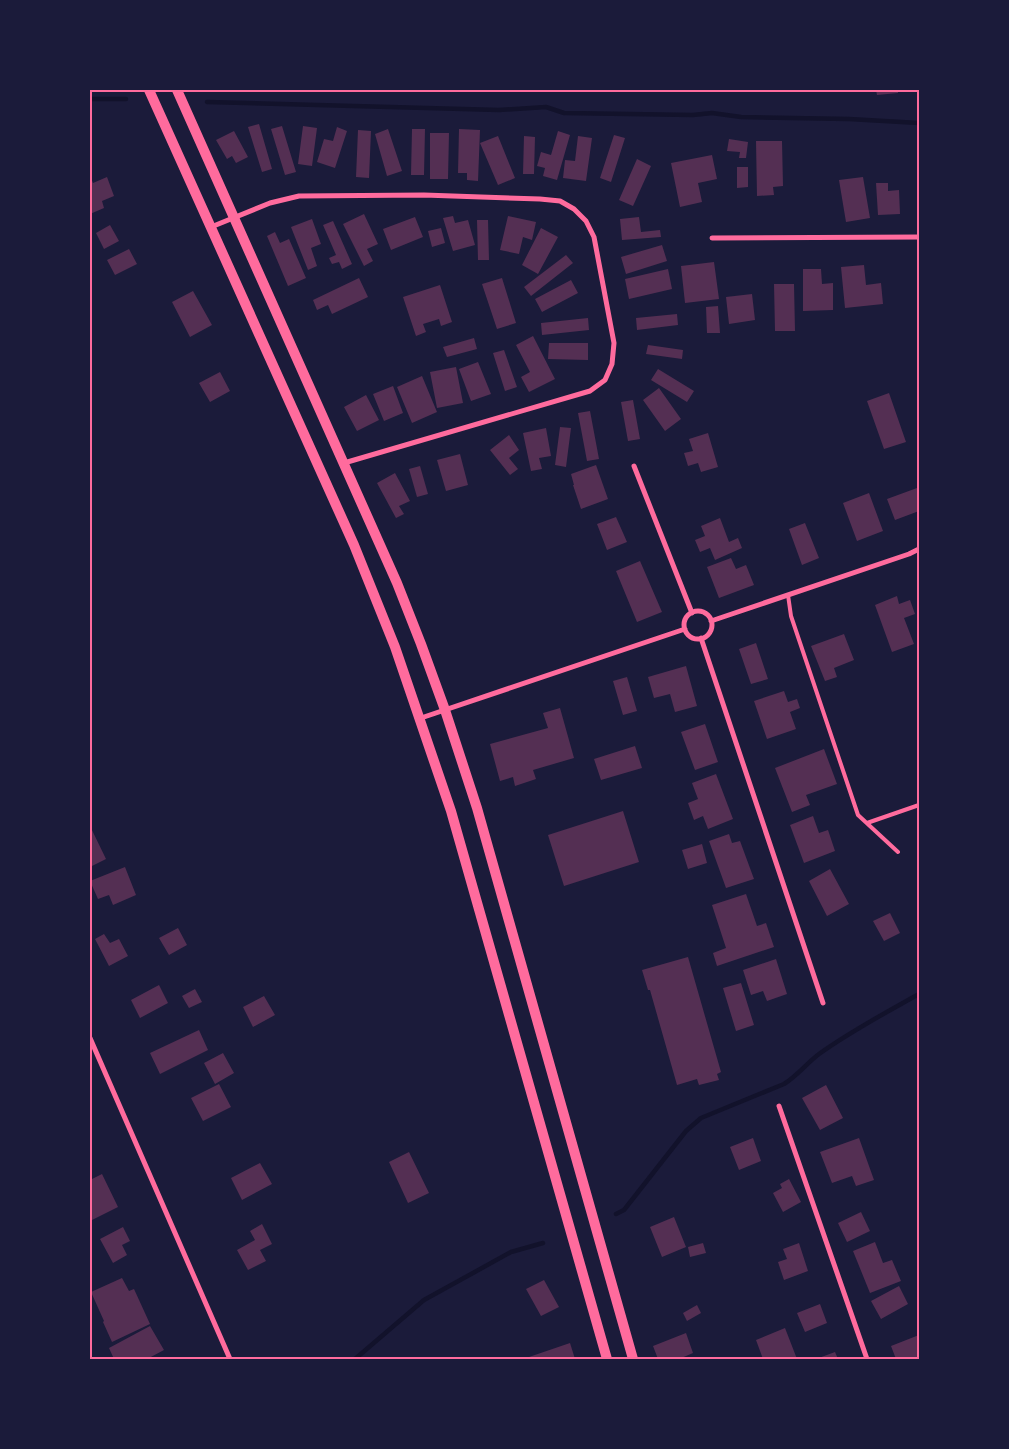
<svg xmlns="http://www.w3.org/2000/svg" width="1009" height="1449" font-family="'DejaVu Sans',sans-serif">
<rect width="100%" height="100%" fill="#1b1b3a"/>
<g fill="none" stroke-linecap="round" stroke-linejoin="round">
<path stroke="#12122b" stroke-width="4.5" d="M90,99h36
M207,102l292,8 47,-3 18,6 129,2 19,-2 29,4 108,2 70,4
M616,1214l8,-4 62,-79 15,-13 83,-34c13,-8 23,-21 35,-30 32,-23 66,-41 100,-60
M355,1359l69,-59 87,-48 32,-9"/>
</g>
<path fill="#542f53" d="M876,90h22v3l-21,2z
M259,124l13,45 -10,3 -14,-45z
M282,126l14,46 -11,3 -14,-46z
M303,126l14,2 -5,38 -14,-2z
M337,127l10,4 -12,37 -18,-6 7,-23 9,2z
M388,129l14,42 -15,5 -12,-42z
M412,129h13l-1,46h-13z
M459,129l21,1 -2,51 -11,-1v-7h-9z
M358,130l13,1 -2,47 -13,-1z
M234,131l14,26 -12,6 -4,-7 -5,3 -11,-19z
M558,131l12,4 -13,45 -14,-4 2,-8 -8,-2 4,-14 10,3z
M430,133h19l-1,46h-18z
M614,135l11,3 -14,44 -11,-4z
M498,136l17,42 -17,7 -18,-42z
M524,136l11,1 -1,37h-11z
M578,136l14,2 -6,43 -23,-3 2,-18 10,1z
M729,139l19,3 -2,16h-7l1,-6 -13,-1z
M756,141h26l1,45 -10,1 1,8 -17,1z
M712,155l5,24 -19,4 4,19 -22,5 -9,-44z
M637,159l14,7 -18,40 -14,-6z
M737,167h11v20l-11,1z
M90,176l3,7 14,-6 7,19 -12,5 2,7 -14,6z
M863,177l7,41 -24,4 -7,-42z
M876,183h12v8l11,-1 1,24 -22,1z
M364,214l14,30 -11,5 6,12 -9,5 -21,-42z
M453,216l2,7 13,-3 7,25 -22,6 -10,-33z
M508,216l28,6 -4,18 -9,-3 -4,17 -19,-4z
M415,217l8,20 -32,13 -8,-21z
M639,217l2,15 19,-2 1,7 -39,3 -2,-21z
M312,219l9,25 -10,4 6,18 -9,4 -17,-43z
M477,220h11l1,40h-11z
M333,221l19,43 -10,5 -3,-7 -7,2 -3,-6 7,-3 -13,-30z
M110,225l9,16 -15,8 -8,-16z
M441,228l4,15 -13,4 -4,-16z
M541,228l17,9 -20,37 -16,-9z
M275,232l5,11 9,-4 17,39 -18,8 -21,-50z
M662,245l5,16 -41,13 -5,-17z
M129,249l8,15 -22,11 -8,-15z
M566,255l7,8 -42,33 -7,-9z
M714,262l5,37 -34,4 -4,-37z
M864,265l2,20 15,-2 2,21 -38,4 -4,-41z
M668,269l4,20 -43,10 -4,-20z
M803,269h18l1,15 11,-1v27l-30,1z
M359,278l9,19 -36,17 -4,-9 -11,5 -4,-10z
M502,278l14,45 -19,6 -15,-45z
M571,280l7,13 -36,19 -7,-13z
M774,284h20l1,47h-20z
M440,285l12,37 -11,4 -2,-7 -16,5 3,8 -10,4 -13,-39z
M193,291l19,34 -22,12 -18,-35z
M752,294l3,26 -26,4 -3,-27z
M718,306l2,27h-13l-1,-26z
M677,314l1,11 -41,5 -1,-12z
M588,318l1,12 -47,5 -1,-12z
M533,336l22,43 -26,13 -8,-15 9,-5 -14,-27z
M474,338l3,11 -30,8 -4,-10z
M549,343h39v17l-40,-1z
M648,345l35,5 -1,9 -36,-5z
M504,350l13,37 -12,4 -12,-38z
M478,362l13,32 -20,7 -12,-32z
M456,367l7,36 -26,5 -7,-36z
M658,369l36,22 -7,11 -36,-22z
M220,372l10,19 -20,11 -11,-19z
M422,376l15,36 -25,11 -15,-36z
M393,386l10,27 -19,8 -11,-27z
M659,388l22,31 -16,12 -22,-31z
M889,393l17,49 -22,7 -17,-48z
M366,395l13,25 -22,11 -13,-24z
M633,400l7,39 -12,2 -7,-39z
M590,411l9,48 -12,2 -9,-48z
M560,427l11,1 -5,39 -11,-2z
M546,428l5,28 -12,2 3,11 -11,2 -8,-38z
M708,433l10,34 -17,5 -3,-9 -10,3 -4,-13 9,-2 -4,-12z
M509,435l10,15 -10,8 9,11 -8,6 -20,-25z
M460,454l8,31 -22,6 -9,-31z
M596,465l12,34 -27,10 -8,-24h1l-3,-11z
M420,466l8,28 -11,3 -8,-28z
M395,473l15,28 -11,5 5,8 -8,4 -19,-35z
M917,488l2,5v18l-24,9 -8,-21z
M869,493l14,38 -26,10 -14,-38z
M616,517l11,25 -20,8 -10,-26z
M720,518l9,24 9,-4 4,10 -27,12 -5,-12 -10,4 -5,-12 10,-4 -4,-10z
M805,523l14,35 -17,7 -13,-36z
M731,558l5,11 10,-4 8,20 -35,13 -12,-31z
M640,561l22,51 -25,10 -21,-51z
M897,596l2,8 11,-4 5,14 -11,4 10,26 -22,8 -17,-47z
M844,634l10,26 -20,8 3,9 -12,4 -14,-35z
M756,643l12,36 -17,5 -12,-35z
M686,666l11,40 -22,6 -5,-18 -16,4 -6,-21z
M627,677l10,34 -14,4 -10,-34z
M784,691l4,11 9,-3 3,9 -10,4 6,17 -29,10 -13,-38z
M560,708l14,50 -41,12 3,9 -21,7 -2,-9 -13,4 -10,-37 58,-16 -5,-15z
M705,724l13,38 -23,8 -14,-38z
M635,746l7,22 -41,12 -7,-21z
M824,749l13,35 -31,11 4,10 -18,7 -17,-44z
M716,774l17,45 -25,10 -5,-13 -9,4 -6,-17 10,-4 -6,-16z
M623,811l16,51 -75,24 -16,-51z
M813,816l6,17 9,-3 7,21 -31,12 -14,-38z
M90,826l16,33 -16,8z
M729,834l3,9 8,-2 14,38 -28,9 -17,-47z
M702,844l5,19 -19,6 -6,-19z
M125,867l11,28 -23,10 -4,-10 -11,4 -8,-18z
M830,869l19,35 -22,12 -18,-35z
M746,894l11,32 9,-3 8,24 -57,19 -4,-13 13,-5 -14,-43z
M890,913l10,20 -16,8 -11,-20z
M178,928l9,17 -18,10 -10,-17z
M104,934l6,9 9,-4 9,17 -19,10 -14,-27z
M688,957l33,115 -4,2 2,6 -20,5 -2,-6 -20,6 -27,-95h-2l-6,-20z
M776,959l11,35 -20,7 -4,-10 -12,4 -8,-25z
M741,983l13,42 -18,6 -13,-43z
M159,985l9,18 -28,15 -9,-18z
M195,989l7,13 -13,6 -7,-12z
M264,996l11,19 -22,12 -10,-20z
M199,1030l9,20 -48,24 -10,-21z
M223,1053l11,20 -19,11 -11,-21z
M219,1084l12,23 -28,14 -12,-23z
M826,1085l17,33 -23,12 -18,-32z
M753,1138l8,23 -22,9 -9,-23z
M859,1138l15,42 -18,6 -4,-10 -20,7 -12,-31z
M409,1152l20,41 -21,10 -19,-41z
M260,1163l12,21 -30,16 -11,-22z
M102,1174l16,33 -28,14v-41z
M789,1179l12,23 -18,10 -10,-19 9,-5 -2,-4z
M861,1212l9,19 -23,11 -9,-19z
M674,1217l12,30 -24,10 -12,-30z
M262,1224l10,20 -12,6 6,11 -18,9 -11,-20 18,-10 -5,-9z
M123,1227l7,14 -8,4 5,10 -14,8 -13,-24z
M875,1242l8,21 9,-3 9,21 -31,12 -17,-42z
M703,1243l3,10 -16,4 -2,-10z
M799,1243l9,28 -24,9 -6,-18 9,-3 -4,-10z
M122,1278l7,13 5,-2 16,35 -38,18 -9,-20 1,-1 -13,-29z
M544,1280l15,27 -18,9 -15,-27z
M899,1286l9,18 -27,15 -10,-18z
M820,1304l7,19 -22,9 -8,-19z
M697,1305l4,8 -14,8 -4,-8z
M150,1326l14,24 -17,9h-33l-5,-11z
M785,1328l12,31h-34l-7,-19z
M686,1333l7,20 -14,6h-21l-5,-13z
M919,1335v24h-23l-5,-13z
M570,1343l5,16h-45l-1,-2z
M835,1352l3,7h-22z"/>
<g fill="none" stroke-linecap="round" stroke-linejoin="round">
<path stroke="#ff6b9d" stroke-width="4" d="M788,595l3,21 67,199 40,37
M867,823l52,-18"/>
<path stroke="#ff6b9d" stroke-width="5" d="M211,227l59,-24 29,-7 125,-1 116,4 20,2 14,8 12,12 8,16 20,106 -2,21 -7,16 -15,11 -246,72
M712,238l207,-1
M634,466l58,147
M684 625a14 14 0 1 1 28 0a14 14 0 1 1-28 0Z
M711,621l198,-67 10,-5
M701,638l122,365
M421,718l264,-89
M90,1038l140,321
M779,1106l88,253"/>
<path stroke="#ff6b9d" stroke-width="10" d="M149,90l205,455 41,102 56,164 156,548
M177,90l220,493 24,61 24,66 32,98 156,551"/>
</g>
<rect width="1009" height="1449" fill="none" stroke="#1b1b3a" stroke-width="182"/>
<rect x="91" y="91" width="827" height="1267" fill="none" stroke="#ff6b9d" stroke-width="2"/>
</svg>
